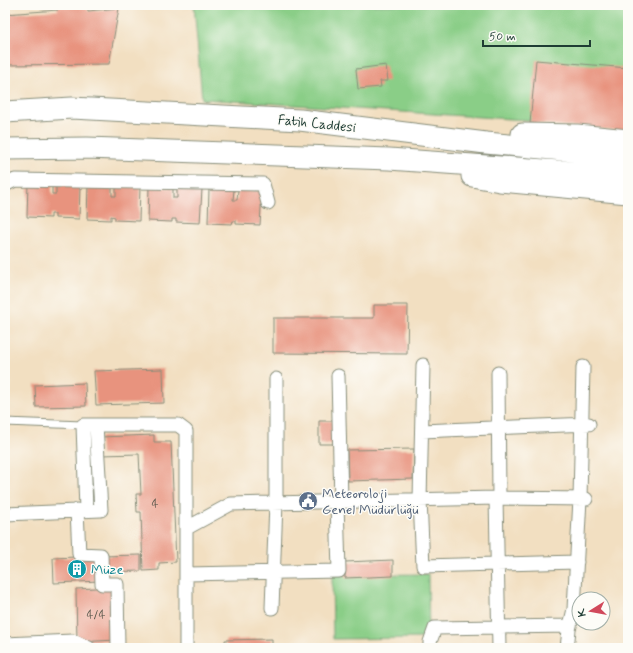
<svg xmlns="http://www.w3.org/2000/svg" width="633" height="653" font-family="Mynerve,sans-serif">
<rect width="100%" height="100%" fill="#fdfcf7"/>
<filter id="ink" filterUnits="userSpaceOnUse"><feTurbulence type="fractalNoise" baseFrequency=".025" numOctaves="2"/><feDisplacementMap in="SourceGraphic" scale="8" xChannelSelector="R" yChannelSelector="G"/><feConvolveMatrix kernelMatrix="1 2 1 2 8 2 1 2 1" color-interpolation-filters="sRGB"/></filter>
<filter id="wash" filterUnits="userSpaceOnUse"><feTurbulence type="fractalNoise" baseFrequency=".012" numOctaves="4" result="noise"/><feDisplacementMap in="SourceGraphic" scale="16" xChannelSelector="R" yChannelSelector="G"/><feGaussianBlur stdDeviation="0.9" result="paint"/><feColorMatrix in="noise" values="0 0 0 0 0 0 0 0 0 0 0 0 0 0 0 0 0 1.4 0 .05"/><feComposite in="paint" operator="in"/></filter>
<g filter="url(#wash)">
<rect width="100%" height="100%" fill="#f2dfc1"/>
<path fill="#8ace87" stroke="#54865e" d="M194,5h434v124l-56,-6 -370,-24z
M428,574l1,64 -96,1 -1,-64z"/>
<g id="blocks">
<path fill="#e8937e" d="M66,5h21l1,6 31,-3 -10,56 -104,1v-51l53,-4 -1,-4z
M536,60l92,8v63l-98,-8z
M386,65l2,16h-8l1,6 -23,2 -2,-20z
M28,183l24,1v10h4v-10l24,1 -1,34 -24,-1v-4h-4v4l-24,-1z
M88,185l24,1v10h4v-10l24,1 -1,34 -24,-1v-3l-4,-1v4l-24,-1z
M149,187l24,1v10h4v-10l25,1 -2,34 -24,-1v-3h-4v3l-24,-1z
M209,189l25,1 -1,10h4l1,-10 24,1 -2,34 -24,-1v-3h-3l-1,3 -24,-1z
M374,305h34l-1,49 -134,-1v-35h101z
M163,369l1,34 -68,2 -2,-34z
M85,383l1,23 -50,1 -1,-22z
M319,421h19v23h-19z
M154,435v7h17l5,120 -17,1v7l-16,1 -2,-59h-4l-1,-18h5l-2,-40 -38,1 -1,-18z
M414,449l-1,30 -65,2 -1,-31z
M141,555v16l-38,1 -1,-16z
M99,556l1,25 -46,2 -1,-25z
M393,560v16l-48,2v-16z
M115,587l2,53 -40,2 -1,-53z
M272,639v9h-46l-1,-8z"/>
</g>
</g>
<g filter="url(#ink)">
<use href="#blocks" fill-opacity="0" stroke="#888e7a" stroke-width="1"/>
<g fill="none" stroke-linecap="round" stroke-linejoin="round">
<defs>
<path id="lane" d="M5,422l78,3"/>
<path id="street" d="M5,185l10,-5 248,4 5,19
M423,365l-3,135 3,66 154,-4
M498,373l1,126
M338,376l3,126
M422,431l167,-7
M496,498l3,150
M77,510l2,44 22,1 1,29h15l1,64
M86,510l-3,-85h95l8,6v217
M5,514l96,-4 -5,-85
M187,528l44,-24 265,-6 90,1
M187,574l152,-3 -2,-69
M272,608l4,-105v-124
M5,644l68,-3 16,7
M430,648v-6l5,-14 135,-2
M567,648l2,-18 5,-21 6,-110 3,-132"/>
<path id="primary" d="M5,112l67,-4 228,12 186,23 142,13
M522,134l55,1 51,5
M5,149l82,-1 302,11 239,17
M472,176l28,5 128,12"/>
</defs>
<use href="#lane" stroke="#888e7a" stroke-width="9"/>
<use href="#street" stroke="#888e7a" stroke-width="15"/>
<use href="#primary" stroke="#888e7a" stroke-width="23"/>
<use href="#lane" stroke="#fff" stroke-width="7"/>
<use href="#street" stroke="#fff" stroke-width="13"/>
<use href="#primary" stroke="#fff" stroke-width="21"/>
</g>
</g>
<defs>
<symbol id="civic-disc" viewBox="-11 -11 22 22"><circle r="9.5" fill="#5c6f8a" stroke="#fdfcf7"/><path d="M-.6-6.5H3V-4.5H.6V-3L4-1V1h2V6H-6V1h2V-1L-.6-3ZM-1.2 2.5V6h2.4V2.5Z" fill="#fff"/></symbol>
<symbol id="building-disc" viewBox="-11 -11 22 22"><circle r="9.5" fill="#0f9aa8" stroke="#fdfcf7"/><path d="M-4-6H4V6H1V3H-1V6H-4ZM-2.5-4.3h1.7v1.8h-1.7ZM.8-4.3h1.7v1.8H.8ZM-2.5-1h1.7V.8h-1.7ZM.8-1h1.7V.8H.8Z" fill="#fff"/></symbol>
</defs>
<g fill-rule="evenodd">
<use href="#civic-disc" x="297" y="490" width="22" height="22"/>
<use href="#building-disc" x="66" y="558" width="22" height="22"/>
</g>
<g text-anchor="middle" stroke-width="3" stroke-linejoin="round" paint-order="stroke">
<g font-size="12" fill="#515246">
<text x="155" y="507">4</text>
<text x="96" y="618">4/4</text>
</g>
<g font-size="14" fill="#1f3d34" stroke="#fdfcf7">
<text transform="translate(317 123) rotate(6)" y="5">Fatih Caddesi</text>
</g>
<g font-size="14" fill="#4e5e75" stroke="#fdfcf7" text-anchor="start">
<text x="322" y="498">Meteoroloji<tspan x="322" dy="16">Genel Müdürlüğü</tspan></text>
</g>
<g font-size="14" fill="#0d838f" stroke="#fdfcf7" text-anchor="start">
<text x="91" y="574">Müze</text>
</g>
</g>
<rect width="633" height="653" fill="none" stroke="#fdfcf7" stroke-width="20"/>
<g transform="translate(591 611) rotate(259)"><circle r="19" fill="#fdfcf7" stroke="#a4b0a9"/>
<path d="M0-3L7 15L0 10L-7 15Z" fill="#d1495b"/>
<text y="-6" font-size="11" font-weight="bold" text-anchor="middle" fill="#1f3d34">K</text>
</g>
<path d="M483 40v6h107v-6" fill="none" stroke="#1f3d34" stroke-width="2"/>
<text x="489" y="40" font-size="12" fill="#1f3d34" stroke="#fdfcf7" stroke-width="3" paint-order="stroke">50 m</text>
</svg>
